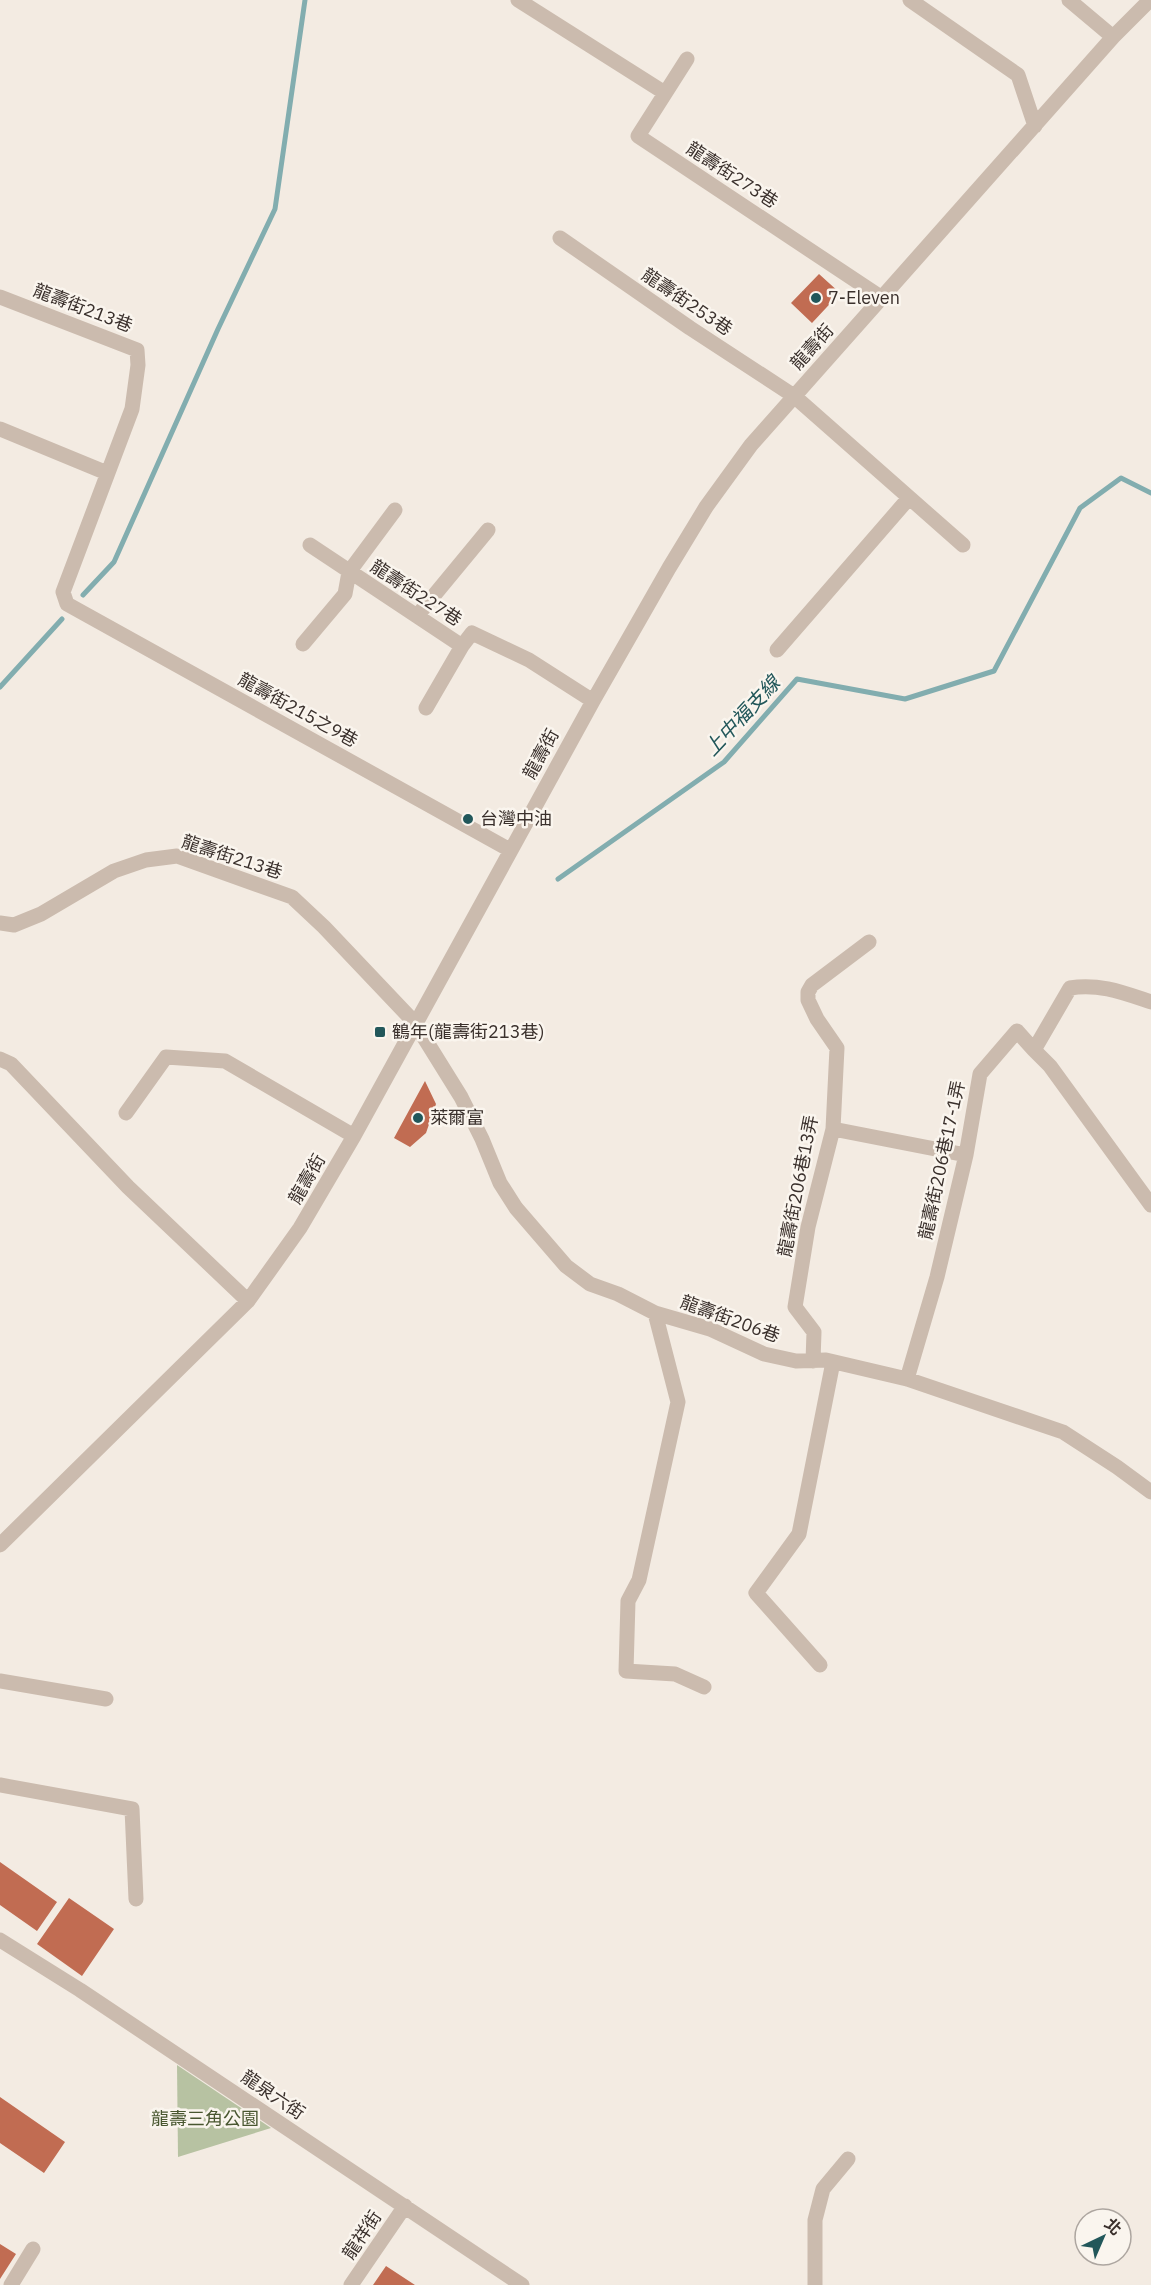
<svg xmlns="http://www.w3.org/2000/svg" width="1151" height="2285" font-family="'IBM Plex Sans','Noto Sans TC',sans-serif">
<rect width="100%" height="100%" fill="#f3ebe2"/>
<path fill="#b7c2a2" d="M177,2065l94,63 -93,29z"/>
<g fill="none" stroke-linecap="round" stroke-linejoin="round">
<path stroke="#82adaf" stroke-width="5" d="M83,595l31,-33 104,-233 57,-120 30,-209
M0,687l62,-68
M558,879l166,-117 73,-83 108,20 89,-28 86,-163 41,-30 30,15"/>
</g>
<path fill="#c16c52" d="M819,274l21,19 -28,30 -21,-20z
M425,1081l11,23 -10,29 -16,14 -16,-9z
M0,1862l57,40 -20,29 -37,-26z
M69,1898l45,31 -32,47 -45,-32z
M0,2097l65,45 -21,31 -44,-30z
M0,2244l16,10 -16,25z
M386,2266l29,19h-42z"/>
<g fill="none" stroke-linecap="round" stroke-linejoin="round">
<path stroke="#cbbbae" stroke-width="15" d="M518,0l147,93
M910,0l108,75 17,51
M1069,0l44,37
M687,59l-49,77 244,162
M560,238l130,90 104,68 169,149
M0,297l137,53 1,15 -6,44 -69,183 4,12 443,246
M0,429l107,44
M310,545l152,101 10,-13 57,27 64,41
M417,616l71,-86
M303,644l42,-50 4,-22 46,-62
M777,650l132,-152
M426,708l36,-62
M0,923l14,2 27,-11 73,-43 32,-11 31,-4 115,41 32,30 91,96 46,74 21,42 18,44 16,25 50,58 24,18 28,10 37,19 55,16 54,25 32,7 30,-1 81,19 156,53 54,35 34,25
M1034,1050l16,16 101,139
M0,1059l11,5 117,123 120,114
M126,1113l40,-56 59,4 129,75
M833,1129l133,26
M655,1313l23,89 -39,178 -11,21 -2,70 49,3 29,13
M813,1361l1,-29 -19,-25 13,-80 25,-98 4,-81 -20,-29 -9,-19v-8l4,-7 57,-43
M907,1379l30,-102 29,-122 14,-81 37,-43 17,19 36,-62c29,-5 54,5 81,14
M0,1545l248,-244 52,-73 54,-92 239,-435 76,-133 37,-61 45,-62 362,-408 37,-37
M820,1665l-64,-72 43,-59 34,-172
M0,1681l106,18
M0,1785l132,24 4,90
M0,1940l80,50 442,295
M11,2285l22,-36
M351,2285l54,-79
M815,2285v-65l8,-31 25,-30"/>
</g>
<g fill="#22575a" stroke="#faf5ee" stroke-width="2">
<circle cx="816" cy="298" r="6"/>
<circle cx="468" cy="819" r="6"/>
<rect x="374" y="1026" width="12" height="12" rx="3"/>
<circle cx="418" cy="1118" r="6"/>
</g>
<g text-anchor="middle" stroke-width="5" stroke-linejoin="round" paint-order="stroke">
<g font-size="18" fill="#3a302c" stroke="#faf5ee">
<text transform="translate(732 175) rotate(33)" y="6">龍壽街273巷</text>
<text transform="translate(687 302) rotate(34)" y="6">龍壽街253巷</text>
<text transform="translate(83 308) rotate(21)" y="6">龍壽街213巷</text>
<text transform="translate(812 347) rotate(-48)" y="6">龍壽街</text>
<text transform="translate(416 593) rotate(33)" y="6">龍壽街227巷</text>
<text transform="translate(298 710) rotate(29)" y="6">龍壽街215之9巷</text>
<text transform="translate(541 754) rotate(-61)" y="6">龍壽街</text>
<text transform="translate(232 857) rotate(18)" y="6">龍壽街213巷</text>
<text transform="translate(942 1160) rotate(-78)" y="6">龍壽街206巷17-1弄</text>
<text transform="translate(307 1179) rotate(-60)" y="6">龍壽街</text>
<text transform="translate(798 1186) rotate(-79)" y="6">龍壽街206巷13弄</text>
<text transform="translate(730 1319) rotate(20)" y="6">龍壽街206巷</text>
<text transform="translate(273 2095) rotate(34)" y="6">龍泉六街</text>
<text transform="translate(362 2235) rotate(-56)" y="6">龍祥街</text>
</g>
<g font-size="18" fill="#3a302c" stroke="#faf5ee" text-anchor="start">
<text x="828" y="304">7-Eleven</text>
<text x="480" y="825">台灣中油</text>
<text x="392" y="1038">鶴年(龍壽街213巷)</text>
<text x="430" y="1124">萊爾富</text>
</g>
<g font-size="18" fill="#495730" stroke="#faf5ee">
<text x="205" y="2125">龍壽三角公園</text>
</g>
<g font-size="20" font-style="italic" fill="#22575a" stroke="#faf5ee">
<text transform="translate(742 716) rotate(-47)" y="7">上中福支線</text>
</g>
</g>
<g transform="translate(1103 2237) rotate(44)"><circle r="28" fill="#faf5ee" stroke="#ada6a0" stroke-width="1.5"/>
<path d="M0-4.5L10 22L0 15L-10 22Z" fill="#22575a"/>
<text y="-9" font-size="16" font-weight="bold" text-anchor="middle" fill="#3a302c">北</text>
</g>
</svg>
